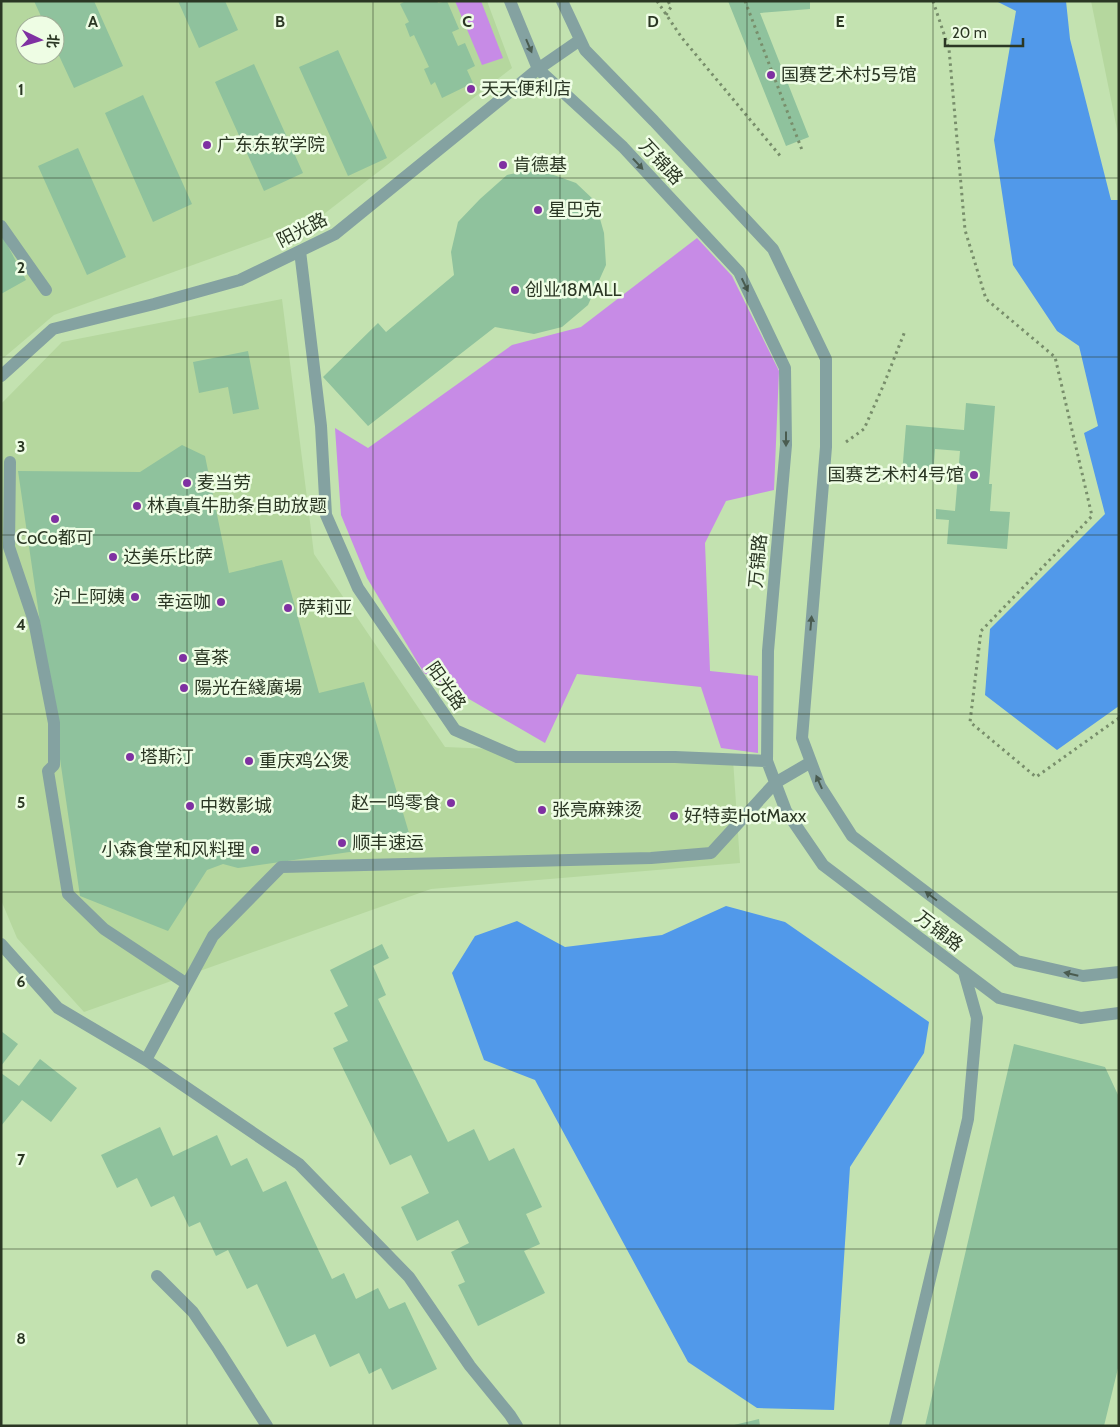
<svg xmlns="http://www.w3.org/2000/svg" width="1120" height="1427" font-family="Cabin,'Noto Sans SC',sans-serif">
<rect width="100%" height="100%" fill="#c3e2b0"/>
<path fill="#b5d79e" fill-rule="evenodd" d="M1,1h486l25,67 -197,153 -261,94 -53,45zM25,25h30v30h-30z
M1091,1h28v138z
M282,299l32,255 131,193 288,12 7,104 -309,26 -347,123 -67,-74 -16,-38v-496l61,-62z"/>
<path fill="#c78be6" d="M455,1h26l22,57 -21,7z
M697,238l35,38 47,95 -5,119 -48,11 -21,42 5,128 48,5v77l-37,-5 -20,-61 -124,-13 -32,69 -121,-70 -57,-95 -26,-63 -6,-87 33,20 144,-103 69,-18z"/>
<path fill="#5199ea" d="M996,1h70l4,38 41,161h8v506l-62,44 -72,-55 5,-66 115,-115 -21,-81 14,-7 -19,-80 -22,-15 -44,-66 -19,-125 22,-129z
M726,906l59,16 144,100 -5,31 -74,114 -16,243 -77,-2 -69,-46 -153,-282 -51,-20 -32,-87 23,-37 42,-15 48,26 97,-12z"/>
<path fill="#8fc29d" d="M34,1h60l29,65 -49,22 -19,-41v-22h-10z
M178,1h47l13,29 -39,18z
M406,1h31l1,2 9,-2 12,28 -7,3 6,14 7,-3 10,23 -8,4 6,13 -31,15 -7,-16 -4,3 -7,-16 5,-2 -15,-32 -4,2 -5,-13 4,-2 -9,-18z
M728,1h82v8l-50,4 49,124 -23,9z
M338,50l49,108 -39,18 -49,-109z
M254,64l49,109 -39,18 -49,-109z
M143,95l49,109 -39,18 -48,-109z
M78,148l48,109 -39,18 -49,-109z
M525,171l26,3 25,9 19,18 9,32 2,32 -18,40 -26,22 -28,7 -39,-7 -127,99 -45,-49 55,-54 8,9 68,-57 -3,-23 7,-30 22,-23 27,-24z
M1,233l25,47 -25,14z
M248,351l11,58 -26,5 -5,-27 -29,6 -6,-31z
M966,403l29,3 -6,78h3l-2,27 20,1 -3,37 -60,-5 2,-24 -13,-1v-10l19,2 5,-60 -25,-2 -2,28 -31,-3 4,-49 58,5z
M182,445l23,11 24,117 53,-13 37,133 45,-11 48,161 -174,25 -15,-4 -16,6 -39,61 -88,-35 -62,-425 122,1z
M382,944l7,14 -16,8 13,29 -8,4 70,143 26,-13 15,32 25,-13 28,59 -16,7 14,30 -16,7 21,42 -67,33 -20,-41 7,-3 -14,-30 18,-9 -11,-23 -41,21 -16,-34 28,-14 -18,-38 -21,10 -57,-117 15,-7 -14,-28 14,-7 -18,-36z
M1,1031l17,13 -17,22z
M1014,1044l91,23 14,30v267l-15,62h-179z
M40,1059l37,29 -26,34 -29,-22 -21,26v-53l18,13z
M160,1127l13,29 44,-21 14,31 16,-8 16,34 23,-11 46,98 12,-6 12,26 22,-11 11,21 16,-7 32,67 -45,21 -11,-22 -12,6 -10,-21 -29,14 -15,-33 -28,13 -30,-63 -10,5 -19,-39 -12,6 -16,-34 -11,5 -15,-31 -23,11 -14,-29 -20,10 -16,-33z
M759,1419l1,7h-26v-1z"/>
<g fill="none" stroke-linecap="round" stroke-linejoin="round">
<path stroke="#788e6b" stroke-width="3" stroke-dasharray="2.5 4" stroke-linecap="butt" d="M657,1l25,37 100,120
M745,1l57,149
M933,1l16,48 16,181 21,69 69,58 37,159 -111,115 -11,91 66,55 83,-59
M666,15l5,-8 -3,-6
M846,442l18,-13 20,-45 21,-53"/>
<path stroke="#84a2a1" stroke-width="12" d="M510,1l28,68 85,78 116,125 46,96 1,77 -18,206 -1,110 19,50 37,54 176,133 82,20 38,-5
M562,1l23,49 69,71 119,128 53,110v88l-24,291 18,48 32,50 165,125 66,15 36,-4
M1,226l45,64
M300,251l21,175 5,89 32,73 97,142 62,27h158l92,4
M1,376l52,-47 101,-25 86,-24 95,-46 203,-165 42,-29
M10,462l-1,85 25,74 20,102v42l-6,6 20,123 36,35 83,55
M1,944l57,64 88,52 153,104 110,113 61,89 40,49 7,11
M146,1060l67,-124 68,-69 370,-9 60,-5 64,-70 36,-21
M157,1276l36,36 25,37 49,77
M895,1426l73,-307 9,-101 -13,-46"/>
</g>
<defs><path id="oneway-solid" d="M-6-.8H1V-3.2L6.5 0L1 3.2V.8H-6Z" transform="scale(1.25)"/></defs>
<g fill="#4a5c50">
<use href="#oneway-solid" transform="translate(529 46) rotate(67)"/>
<use href="#oneway-solid" transform="translate(638 164) rotate(47)"/>
<use href="#oneway-solid" transform="translate(745 285) rotate(64)"/>
<use href="#oneway-solid" transform="translate(786 439) rotate(90)"/>
<use href="#oneway-solid" transform="translate(811 623) rotate(-85)"/>
<use href="#oneway-solid" transform="translate(819 782) rotate(-114)"/>
<use href="#oneway-solid" transform="translate(931 896) rotate(-143)"/>
<use href="#oneway-solid" transform="translate(1071 974) rotate(-167)"/>
</g>
<path fill="none" stroke="#2b3724" stroke-width="1" stroke-opacity="0.55" d="M187,1v1425M373,1v1425M560,1v1425M747,1v1425M933,1v1425M1,178h1118M1,357h1118M1,535h1118M1,714h1118M1,892h1118M1,1070h1118M1,1249h1118"/>
<g fill="#7f31a2" stroke="#eefde4" stroke-width="2">
<circle cx="771" cy="75" r="5"/>
<circle cx="471" cy="89" r="5"/>
<circle cx="207" cy="145" r="5"/>
<circle cx="503" cy="165" r="5"/>
<circle cx="538" cy="210" r="5"/>
<circle cx="515" cy="290" r="5"/>
<circle cx="974" cy="475" r="5"/>
<circle cx="187" cy="483" r="5"/>
<circle cx="137" cy="506" r="5"/>
<circle cx="55" cy="519" r="5"/>
<circle cx="113" cy="557" r="5"/>
<circle cx="135" cy="597" r="5"/>
<circle cx="221" cy="602" r="5"/>
<circle cx="288" cy="608" r="5"/>
<circle cx="183" cy="658" r="5"/>
<circle cx="184" cy="688" r="5"/>
<circle cx="130" cy="757" r="5"/>
<circle cx="249" cy="761" r="5"/>
<circle cx="451" cy="803" r="5"/>
<circle cx="190" cy="806" r="5"/>
<circle cx="542" cy="810" r="5"/>
<circle cx="674" cy="816" r="5"/>
<circle cx="342" cy="843" r="5"/>
<circle cx="255" cy="850" r="5"/>
</g>
<g text-anchor="middle" stroke-width="5" stroke-linejoin="round" paint-order="stroke">
<g font-size="18" fill="#2b3724" stroke="#eefde4" text-anchor="start">
<text x="781" y="81">国赛艺术村5号馆</text>
<text x="481" y="95">天天便利店</text>
<text x="217" y="151">广东东软学院</text>
<text x="513" y="171">肯德基</text>
<text x="548" y="216">星巴克</text>
<text x="525" y="296">创业18MALL</text>
<text x="964" y="481" text-anchor="end">国赛艺术村4号馆</text>
<text x="197" y="489">麦当劳</text>
<text x="147" y="512">林真真牛肋条自助放题</text>
<text x="55" y="544" text-anchor="middle">CoCo都可</text>
<text x="123" y="563">达美乐比萨</text>
<text x="125" y="603" text-anchor="end">沪上阿姨</text>
<text x="211" y="608" text-anchor="end">幸运咖</text>
<text x="298" y="614">萨莉亚</text>
<text x="193" y="664">喜茶</text>
<text x="194" y="694">陽光在綫廣場</text>
<text x="140" y="763">塔斯汀</text>
<text x="259" y="767">重庆鸡公煲</text>
<text x="441" y="809" text-anchor="end">赵一鸣零食</text>
<text x="200" y="812">中数影城</text>
<text x="552" y="816">张亮麻辣烫</text>
<text x="684" y="822">好特卖HotMaxx</text>
<text x="352" y="849">顺丰速运</text>
<text x="245" y="856" text-anchor="end">小森食堂和风料理</text>
</g>
<g font-size="18" fill="#2b3724" stroke="#eefde4">
<text transform="translate(661 162) rotate(47)" y="6">万锦路</text>
<text transform="translate(302 230) rotate(-27)" y="6">阳光路</text>
<text transform="translate(758 561) rotate(-85)" y="6">万锦路</text>
<text transform="translate(446 686) rotate(55)" y="6">阳光路</text>
<text transform="translate(939 931) rotate(37)" y="6">万锦路</text>
</g>
</g>
<g font-size="16" text-anchor="middle" font-weight="bold" fill="#2b3724" stroke="#eefde4" stroke-width="5" stroke-linejoin="round" paint-order="stroke">
<text x="93" y="27">A</text>
<text x="280" y="27">B</text>
<text x="467" y="27">C</text>
<text x="653" y="27">D</text>
<text x="840" y="27">E</text>
<text x="21" y="95">1</text>
<text x="21" y="273">2</text>
<text x="21" y="452">3</text>
<text x="21" y="630">4</text>
<text x="21" y="808">5</text>
<text x="21" y="987">6</text>
<text x="21" y="1165">7</text>
<text x="21" y="1344">8</text>
</g>
<rect width="1120" height="1427" fill="none" stroke="#2b3724" stroke-width="5"/>
<g transform="translate(40 40) rotate(95)"><circle r="24" fill="#eefde4" stroke="#a0ae97"/>
<path d="M0-4L9 19L0 12L-9 19Z" fill="#7f31a2"/>
<text y="-8" font-size="14" font-weight="bold" text-anchor="middle" fill="#2b3724">北</text>
</g>
<path d="M945 38v8h78v-8" fill="none" stroke="#2b3724" stroke-width="2.5"/>
<text x="952" y="38" font-size="15" fill="#2b3724" stroke="#eefde4" stroke-width="4" paint-order="stroke">20 m</text>
</svg>
